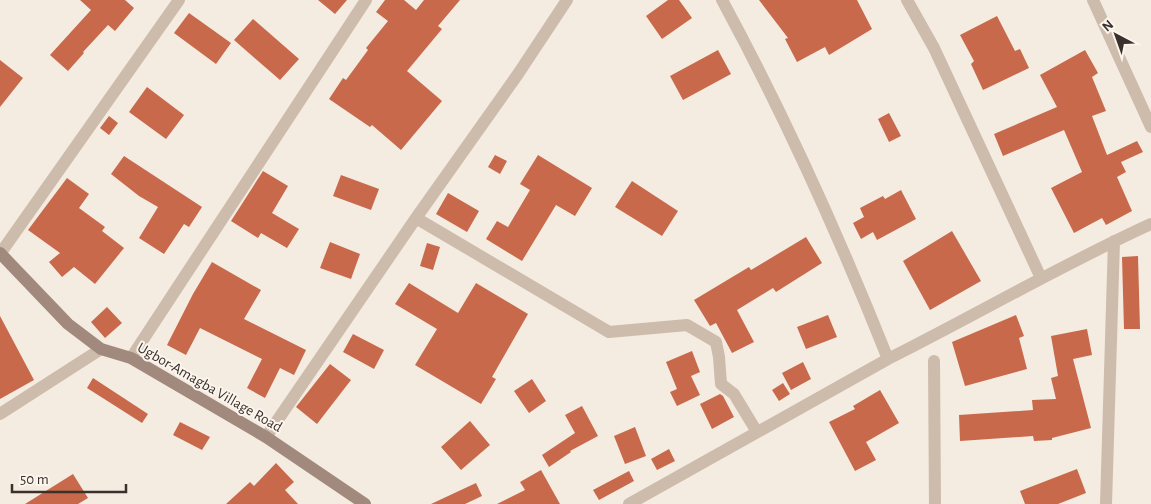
<svg xmlns="http://www.w3.org/2000/svg" width="1151" height="504" font-family="'Alegreya Sans',sans-serif">
<rect width="100%" height="100%" fill="#f4ebe1"/>
<path fill="#c8694b" d="M80,0h45l9,8 -19,23 -7,-6 -25,27 1,1 -16,18 -18,-16 41,-45z
M318,0h29l-12,14z
M385,0h19l12,10 8,-10h36l-22,26 4,3 -35,42 35,30 -41,49 -29,-25 -2,2 -41,-28 14,-21 3,2 22,-30 -2,-2 22,-27 -12,-9z
M668,0h11l13,18 -30,21 -16,-23z
M759,0h98l15,29 -43,26 -4,-8 -28,15 -12,-23 3,-1z
M189,13l42,30 -15,21 -42,-31z
M997,16l18,35 5,-2 9,19 -46,22 -12,-26 3,-3 -14,-26z
M253,19l46,40 -19,21 -46,-40z
M718,50l13,24 -48,26 -13,-24z
M1085,50l13,23 -6,4 14,34 -14,5 15,39 30,-14 6,11 -22,10 5,10 -9,5 15,34 -26,14 -4,-7 -28,15 -23,-45 31,-16 -18,-42 -61,26 -9,-22 63,-27 -17,-32z
M0,60l23,18 -23,29z
M147,87l37,28 -18,24 -37,-27z
M889,113l12,23 -12,6 -11,-23z
M109,116l9,7 -9,12 -9,-7z
M495,155l12,6 -7,13 -12,-7z
M538,155l54,33 -17,28 -19,-11 -34,56 -36,-22 11,-18 11,6 22,-37 -10,-6z
M124,156l78,51 -13,20 -5,-3 -20,30 -25,-16 19,-31 -19,-11 -28,-22z
M263,171l25,15 -16,27 27,16 -12,19 -26,-15 -3,5 -27,-17z
M341,175l38,14 -8,21 -38,-14z
M67,178l22,16 -10,14 26,19 -3,4 22,17 -29,36 -21,-17 -12,10 -13,-15 11,-9 -32,-23z
M632,181l46,30 -16,25 -47,-29z
M901,190l15,29 -39,21 -4,-8 -12,7 -8,-16 11,-6 -4,-9 23,-12 2,3z
M448,193l31,18 -12,21 -31,-18z
M952,231l29,50 -51,29 -27,-49z
M806,237l16,26 -46,29 -3,-4 -36,22 17,32 -22,11 -16,-30 -6,3 -16,-26 55,-33 2,3z
M330,242l30,12 -9,25 -31,-11z
M427,243l13,4 -7,23 -13,-4z
M1138,256l2,73h-16l-2,-72z
M212,262l49,28 -17,29 62,31 -12,25 -14,-7 -15,30 -18,-10 15,-29 -62,-31 -14,27 -19,-10 26,-51z
M409,283l49,30 18,-30 52,31 -36,63 4,2 -15,25 -66,-39 22,-36 -42,-25z
M107,307l15,16 -17,15 -14,-16z
M828,315l9,22 -31,12 -9,-22z
M1016,315l8,21 -5,2 8,31 -62,17 -13,-44z
M0,316l34,64 -34,19z
M1087,329l5,26 -19,4 18,69 -39,10v2l-18,1 -1,-5 -73,5 -1,-26 74,-5 -1,-10 24,-1 -5,-21 7,-2 -7,-40z
M353,334l31,16 -10,19 -31,-17z
M692,351l8,21 -9,4 9,19 -23,11 -7,-14 7,-3 -11,-27z
M803,362l8,17 -20,11 -9,-17z
M330,364l21,16 -34,44 -21,-17z
M93,378l55,36 -6,9 -55,-35z
M532,379l14,22 -17,12 -15,-22z
M783,383l7,11 -11,7 -7,-11z
M880,390l19,33 -33,19 10,18 -21,11 -26,-49 26,-13 -2,-3z
M720,394l3,2 11,21 -22,12 -12,-25z
M582,406l16,30 -28,15 1,1 -22,15 -7,-12 33,-22 -10,-18z
M470,421l20,24 -29,25 -20,-23z
M180,422l30,15 -8,13 -29,-15z
M635,427l11,29 -21,8 -11,-28z
M669,449l6,12 -18,9 -6,-11z
M276,463l18,19 -9,8 13,14h-72l24,-22 4,4z
M1077,469l9,24 -28,11h-33l-5,-13z
M541,470l19,34h-63l28,-14 -5,-8z
M629,471l5,10 -35,19 -6,-10z
M73,474l15,24 -10,6h-53z
M476,483l6,13 -17,8h-34z"/>
<g fill="none" stroke-linecap="round" stroke-linejoin="round">
<path stroke="#cdbbac" stroke-width="12" d="M722,0c63,116 117,236 166,359
M907,0l27,48 107,230
M1093,0l58,127
M416,218l193,114 78,-7 29,17 3,15 2,27 13,10 23,38
M0,254l179,-254
M131,358l235,-358
M934,361l1,143
M0,414l101,-65
M266,437l150,-219 102,-144 49,-74
M629,504l259,-145c88,-44 173,-94 263,-135
M1106,504l8,-263"/>
<path stroke="#a18a7d" stroke-width="12" d="M0,253l68,71 33,25 30,9 135,79 99,67"/>
</g>
<g text-anchor="middle" stroke-width="4" stroke-linejoin="round" paint-order="stroke">
<g font-size="15" fill="#3b302b" stroke="#fbf5ee">
<text transform="translate(210 387) rotate(30)" y="5">Ugbor-Amagba Village Road</text>
</g>
</g>
<g transform="translate(1116 35) rotate(319)" stroke="#fbf5ee" stroke-width="4" paint-order="stroke">
<path d="M0-4L9 19L0 12L-9 19Z" fill="#3b302b"/>
<text y="-8" font-size="14" font-weight="bold" text-anchor="middle" fill="#3b302b">N</text>
</g>
<path d="M12 484v8h114v-8" fill="none" stroke="#3b302b" stroke-width="2.5"/>
<text x="20" y="484" font-size="15" fill="#3b302b" stroke="#fbf5ee" stroke-width="4" paint-order="stroke">50 m</text>
</svg>
